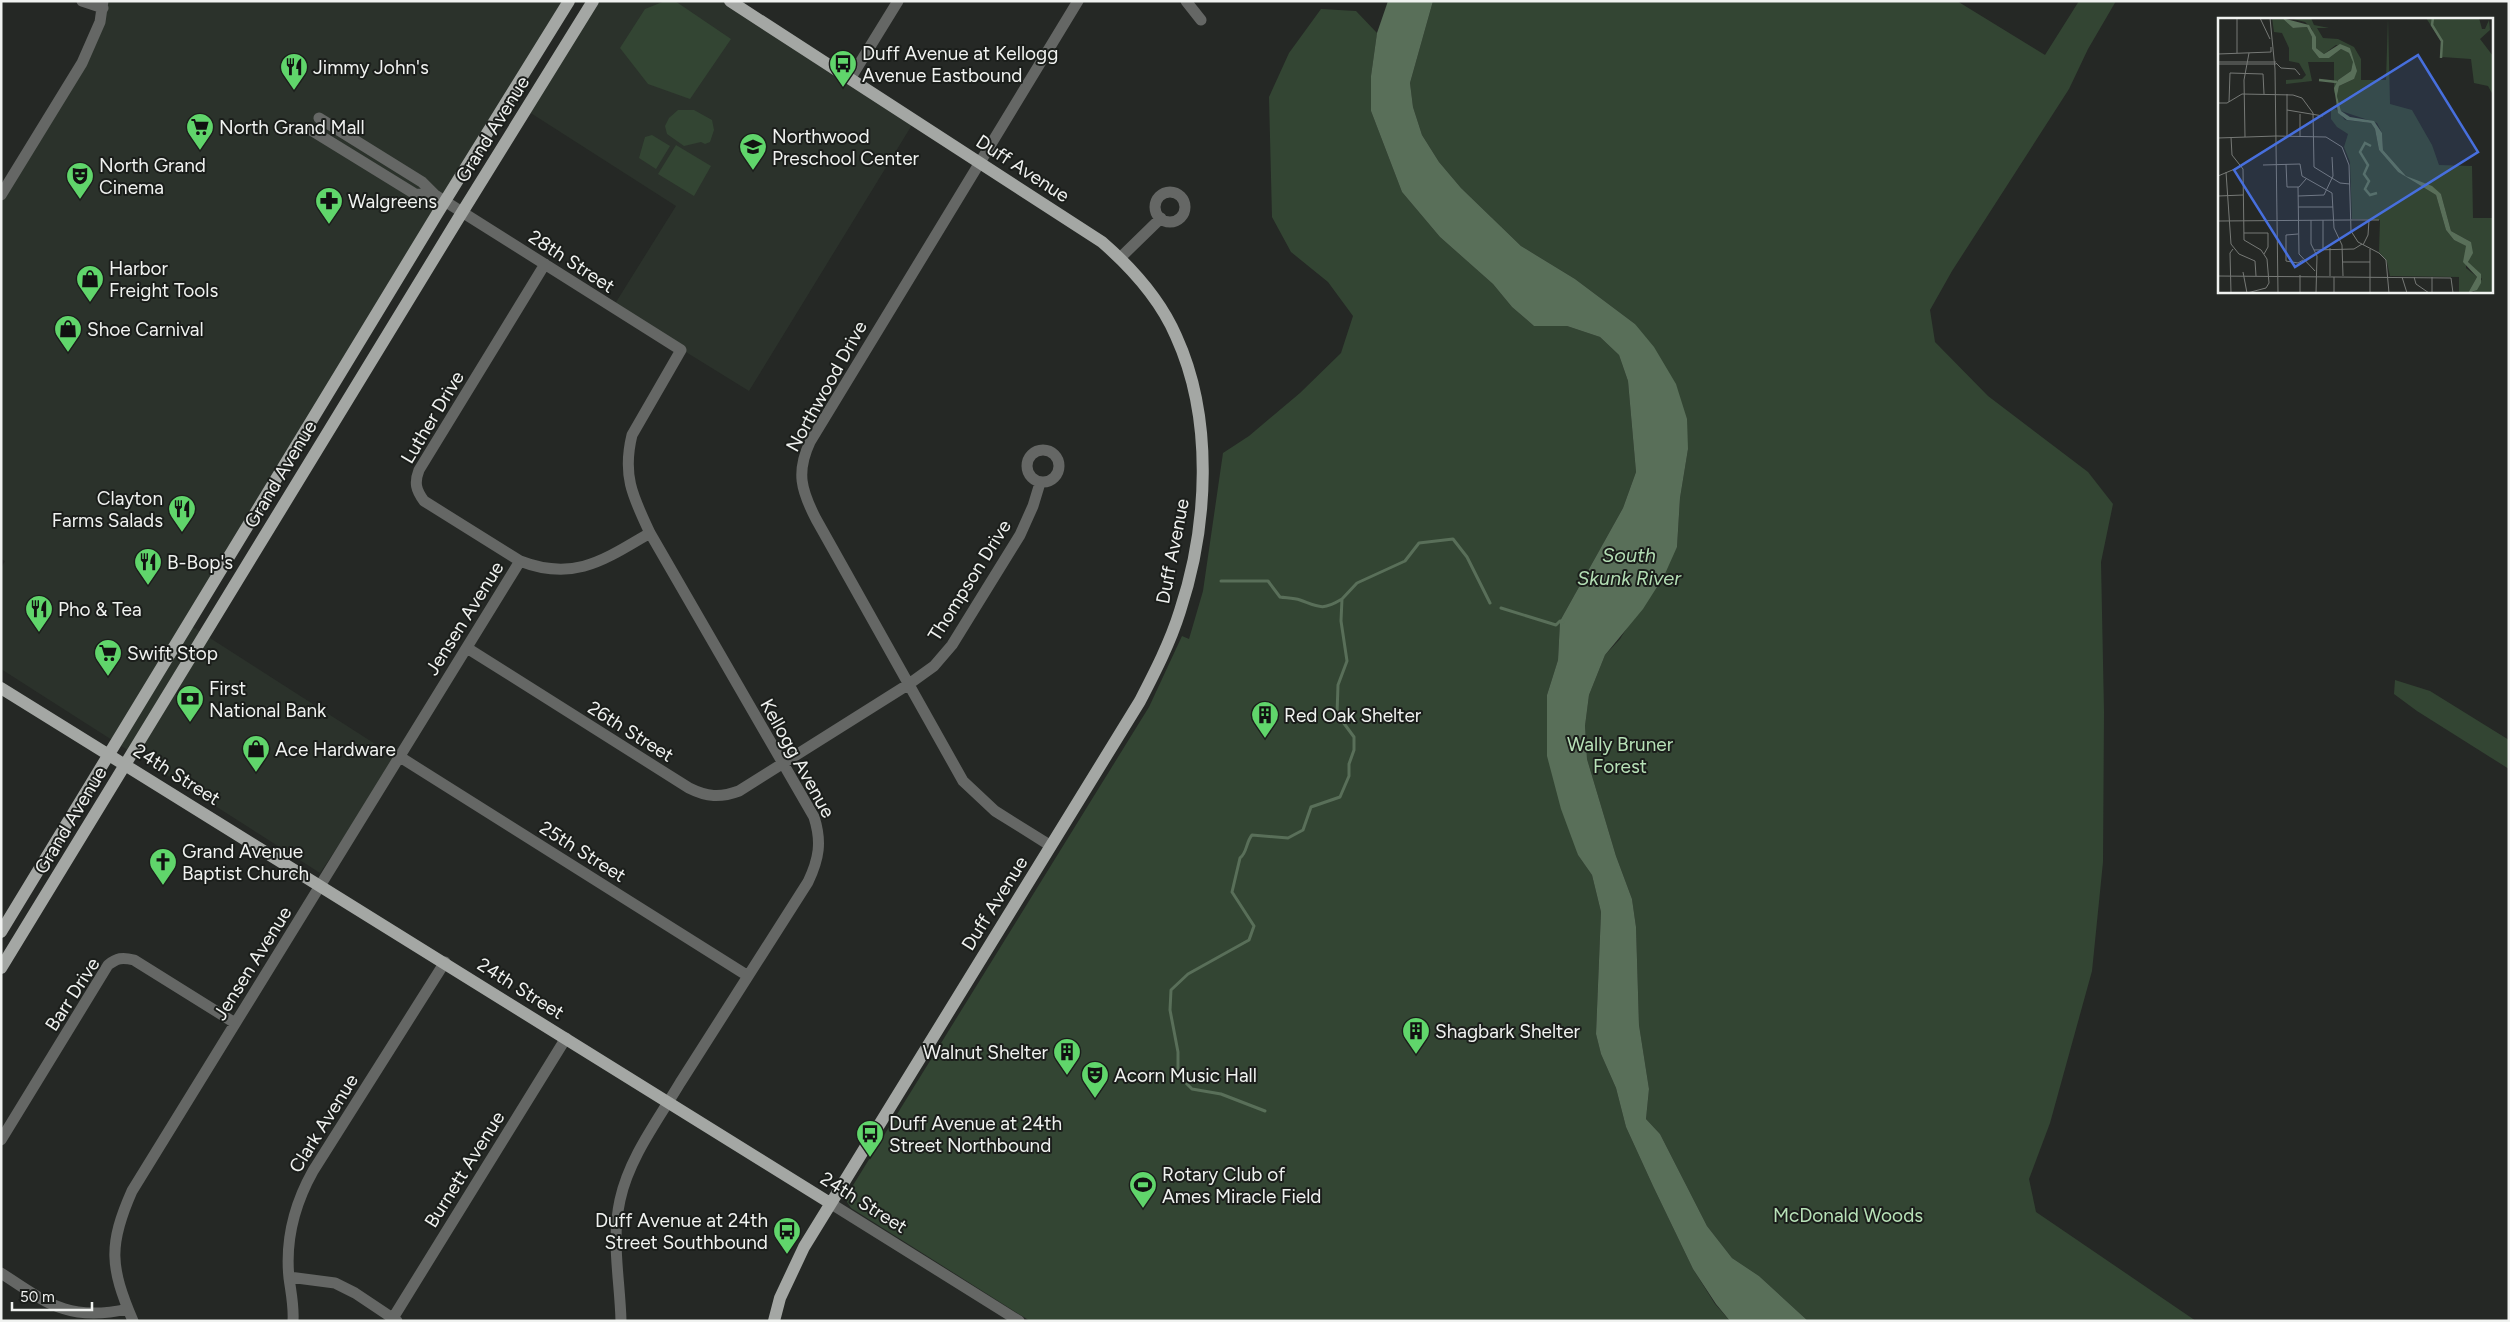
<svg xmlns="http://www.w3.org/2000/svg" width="2510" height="1322" font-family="Figtree,sans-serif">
<rect width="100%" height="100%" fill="#252825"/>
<path fill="#2b322b" d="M105,1h459l-379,621 212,136 -77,115 -319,-204v-101l4,-7 -4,-2v-358l83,-136z
M593,1h137l185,119 -166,271 -136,-84 63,-101 -150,-96z"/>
<path fill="#334533" d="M665,1h10l56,38 -41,60 -42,-15 -28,-36 25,-39z
M1433,1h524l88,54 34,-54h37l-28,48 -19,40 -117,182 -22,39 5,32 53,54 100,76 25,32 -12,58 3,150 -1,150 -11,109 -42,152 -21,56 7,33 160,109h-388l-49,-45 -27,-18 -25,-32 -47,-92 -14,-15 3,-30 -10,-64 -3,-98 -4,-28 -16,-43 -29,-97 -2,-33 4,-31 16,-40 15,-16 57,-92 3,-49 8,-49 -53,-125 -60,-45 -54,-33 -60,-58 -22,-26 -17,-27 -9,-28 -3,-24z
M1321,9l35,2 21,22 -6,43v35l31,81 38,45 53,47 19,23 22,19h33l33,11 19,18 9,26 8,91 -13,36 -63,113 -2,39 -11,35 31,160 14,20 9,37 -5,122 5,20 15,34 10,39 27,59 40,83 22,35 15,17h-700l-179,-113 -4,-6v-7l302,-488 33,-71 7,3 14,-48 20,-138 26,-17 51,-43 41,-40 12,-37 -25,-34 -37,-30 -19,-35 -3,-120 20,-44z
M678,110h16l18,10 2,10 -4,12 -5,2 -4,-2 -17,4 -17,-12 -2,-8 4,-8z
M652,135l18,11 -14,23 -17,-11 6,-21z
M676,145l35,21 -17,30 -36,-22z
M2395,680l35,11 79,49v29l-92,-58 -23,-17z"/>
<path fill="#596f59" d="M1388,1h45l-23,82 3,24 9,28 17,27 22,26 60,58 54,33 60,45 19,23 22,37 11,35 1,30 -8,49 -3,49 -13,29 -21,33 -38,46 -16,40 -4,31 2,33 29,97 16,43 4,28 3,98 10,64 -3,30 14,15 47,92 25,32 27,18 49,45h-78l-14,-17 -23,-35 -40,-83 -27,-59 -10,-39 -15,-34 -5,-20 5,-122 -9,-37 -14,-20 -17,-46 -14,-53v-61l11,-35 2,-39 63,-113 13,-36 -8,-91 -9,-26 -19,-18 -33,-11h-33l-22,-19 -19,-23 -53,-47 -38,-45 -31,-81v-35l6,-43z"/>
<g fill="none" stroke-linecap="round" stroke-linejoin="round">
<path stroke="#596f59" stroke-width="3" d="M1221,581h47l12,16c6,1 14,1 20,3 19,7 22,11 42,-1
M1501,608l55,17 4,-4 3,1
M1265,1111l-44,-17 -29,-5 -14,-14v-23l-8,-42 1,-20 17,-16 61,-34 5,-14 -22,-34 8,-34c7,-5 6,-16 12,-23l36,3 15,-8 8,-23 29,-10 9,-21v-12l5,-14v-13l-17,-23 1,-29 9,-24 -6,-40 1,-22 15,-16 48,-22 14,-18 34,-4 14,18 23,46"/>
<path stroke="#656765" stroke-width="11" d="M82,1l21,7
M1186,1l15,19
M850,79l48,-78
M319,118l103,64 13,13 246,155 -49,85c-10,41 1,62 18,98l164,284c8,25 5,42 -6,65 -43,67 -86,134 -128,201 -22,37 -51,75 -60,117 -9,41 0,80 1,121
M311,130l104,64 20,1
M1155 207a15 15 0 1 1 30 0a15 15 0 1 1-30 0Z
M1,195l81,-132 18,-41 3,-21
M1120,258l41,-40
M545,264l-126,206c-5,13 -3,20 5,31l96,60c54,21 84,-1 130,-28
M1027 466a16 16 0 1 1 32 0a16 16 0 1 1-32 0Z
M467,648l222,140c18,9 31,10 50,3l170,-107 25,-18 18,-21 68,-110 13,-29 7,-23
M400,757l348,219
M1051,846l-56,-35 -32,-30 -147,-262c-15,-29 -20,-47 -6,-77l268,-441
M1,1140l107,-175c9,-7 14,-8 26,-5l101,63
M830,1203l189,118
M1,1273c47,31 68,49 127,36
M289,1277l46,6 20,10 42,28
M393,1318l173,-280
M133,1321c-23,-54 -25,-76 -1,-130l388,-630
M293,1321c1,-15 -2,-28 -4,-43 -4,-39 5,-73 24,-107l132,-209"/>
<path stroke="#a4a7a4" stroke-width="12" d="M730,1l372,241c31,27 58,57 74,94 38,83 32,190 4,275 -10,32 -25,61 -40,90l-336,546 -24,51 -6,23
M1,688l829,515
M1,932l436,-718 132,-213
M1,968l457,-749 135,-218"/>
</g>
<defs>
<symbol id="bus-pin" viewBox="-11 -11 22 30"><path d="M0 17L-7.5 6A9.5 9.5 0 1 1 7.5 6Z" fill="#60d56b" stroke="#1b1e1b"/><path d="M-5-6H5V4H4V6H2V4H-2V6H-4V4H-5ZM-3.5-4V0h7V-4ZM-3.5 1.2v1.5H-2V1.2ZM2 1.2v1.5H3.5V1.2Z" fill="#111"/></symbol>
<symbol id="restaurant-pin" viewBox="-11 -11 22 30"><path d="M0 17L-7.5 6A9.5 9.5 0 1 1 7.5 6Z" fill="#60d56b" stroke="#1b1e1b"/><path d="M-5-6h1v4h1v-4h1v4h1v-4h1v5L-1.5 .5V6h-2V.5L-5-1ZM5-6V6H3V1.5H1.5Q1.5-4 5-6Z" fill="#111"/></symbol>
<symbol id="supermarket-pin" viewBox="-11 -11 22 30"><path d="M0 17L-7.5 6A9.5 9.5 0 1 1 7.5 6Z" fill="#60d56b" stroke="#1b1e1b"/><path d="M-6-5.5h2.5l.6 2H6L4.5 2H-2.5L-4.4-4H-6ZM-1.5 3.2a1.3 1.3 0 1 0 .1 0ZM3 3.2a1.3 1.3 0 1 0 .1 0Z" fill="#111"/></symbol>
<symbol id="school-pin" viewBox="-11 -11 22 30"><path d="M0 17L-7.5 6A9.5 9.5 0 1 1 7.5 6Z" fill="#60d56b" stroke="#1b1e1b"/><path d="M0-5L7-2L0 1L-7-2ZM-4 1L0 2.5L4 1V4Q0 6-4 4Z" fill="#111"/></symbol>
<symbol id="theatre-pin" viewBox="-11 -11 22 30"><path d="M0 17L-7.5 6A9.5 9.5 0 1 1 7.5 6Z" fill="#60d56b" stroke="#1b1e1b"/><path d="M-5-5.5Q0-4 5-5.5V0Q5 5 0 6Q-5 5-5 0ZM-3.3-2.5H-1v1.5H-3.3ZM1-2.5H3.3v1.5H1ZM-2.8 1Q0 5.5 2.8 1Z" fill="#111"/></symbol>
<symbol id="pharmacy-pin" viewBox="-11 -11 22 30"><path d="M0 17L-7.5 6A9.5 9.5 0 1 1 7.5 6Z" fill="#60d56b" stroke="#1b1e1b"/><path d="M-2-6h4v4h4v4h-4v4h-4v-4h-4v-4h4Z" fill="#111"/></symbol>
<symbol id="shop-pin" viewBox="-11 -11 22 30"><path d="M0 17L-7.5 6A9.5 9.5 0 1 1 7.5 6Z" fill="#60d56b" stroke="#1b1e1b"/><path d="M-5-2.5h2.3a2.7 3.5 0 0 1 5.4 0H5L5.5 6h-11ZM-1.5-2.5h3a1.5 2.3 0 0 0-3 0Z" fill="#111"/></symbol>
<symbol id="bank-pin" viewBox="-11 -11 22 30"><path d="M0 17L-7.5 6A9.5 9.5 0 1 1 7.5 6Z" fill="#60d56b" stroke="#1b1e1b"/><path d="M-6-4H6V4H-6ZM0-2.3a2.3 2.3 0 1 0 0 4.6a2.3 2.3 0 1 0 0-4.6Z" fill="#111"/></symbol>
<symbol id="building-pin" viewBox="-11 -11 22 30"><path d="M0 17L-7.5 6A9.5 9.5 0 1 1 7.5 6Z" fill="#60d56b" stroke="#1b1e1b"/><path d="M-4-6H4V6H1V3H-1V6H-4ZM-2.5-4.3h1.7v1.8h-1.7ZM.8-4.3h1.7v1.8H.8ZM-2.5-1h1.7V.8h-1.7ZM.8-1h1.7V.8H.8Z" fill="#111"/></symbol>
<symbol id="church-pin" viewBox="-11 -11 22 30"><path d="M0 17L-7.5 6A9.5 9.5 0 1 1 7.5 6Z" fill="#60d56b" stroke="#1b1e1b"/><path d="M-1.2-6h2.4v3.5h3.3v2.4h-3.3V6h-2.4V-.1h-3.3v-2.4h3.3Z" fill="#111"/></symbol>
<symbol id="stadium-pin" viewBox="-11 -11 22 30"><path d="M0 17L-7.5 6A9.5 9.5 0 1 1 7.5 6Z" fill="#60d56b" stroke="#1b1e1b"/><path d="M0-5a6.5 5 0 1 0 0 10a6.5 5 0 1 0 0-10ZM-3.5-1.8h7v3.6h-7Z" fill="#111"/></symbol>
</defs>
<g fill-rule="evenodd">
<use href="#bus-pin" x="827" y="48" width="32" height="43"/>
<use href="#restaurant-pin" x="278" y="51" width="32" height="43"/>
<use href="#supermarket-pin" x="184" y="111" width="32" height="43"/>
<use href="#school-pin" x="737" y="131" width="32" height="43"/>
<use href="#theatre-pin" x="64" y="160" width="32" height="43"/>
<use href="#pharmacy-pin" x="313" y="185" width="32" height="43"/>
<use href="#shop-pin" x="74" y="263" width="32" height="43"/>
<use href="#shop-pin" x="52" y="313" width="32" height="43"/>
<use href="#restaurant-pin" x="166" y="493" width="32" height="43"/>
<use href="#restaurant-pin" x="132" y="546" width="32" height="43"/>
<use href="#restaurant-pin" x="23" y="593" width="32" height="43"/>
<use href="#supermarket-pin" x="92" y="637" width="32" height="43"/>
<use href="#bank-pin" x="174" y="683" width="32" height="43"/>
<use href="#building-pin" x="1249" y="699" width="32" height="43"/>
<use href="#shop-pin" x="240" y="733" width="32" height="43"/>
<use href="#church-pin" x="147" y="846" width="32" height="43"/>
<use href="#building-pin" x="1400" y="1015" width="32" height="43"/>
<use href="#building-pin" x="1051" y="1036" width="32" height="43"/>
<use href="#theatre-pin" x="1079" y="1059" width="32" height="43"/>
<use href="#bus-pin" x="854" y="1118" width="32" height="43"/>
<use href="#stadium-pin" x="1127" y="1169" width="32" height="43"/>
<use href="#bus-pin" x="771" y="1215" width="32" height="43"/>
</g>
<g text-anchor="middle" stroke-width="4" stroke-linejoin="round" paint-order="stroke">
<g font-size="19" fill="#f0f2f0" stroke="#1b1e1b" text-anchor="start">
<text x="862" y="60">Duff Avenue at Kellogg<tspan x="862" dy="22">Avenue Eastbound</tspan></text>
<text x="313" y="74">Jimmy John's</text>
<text x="219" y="134">North Grand Mall</text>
<text x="772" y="143">Northwood<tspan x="772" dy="22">Preschool Center</tspan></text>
<text x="99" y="172">North Grand<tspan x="99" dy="22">Cinema</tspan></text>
<text x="348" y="208">Walgreens</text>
<text x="109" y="275">Harbor<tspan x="109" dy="22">Freight Tools</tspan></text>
<text x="87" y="336">Shoe Carnival</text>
<text x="163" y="505" text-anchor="end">Clayton<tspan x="163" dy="22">Farms Salads</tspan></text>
<text x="167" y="569">B-Bop's</text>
<text x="58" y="616">Pho &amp; Tea</text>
<text x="127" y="660">Swift Stop</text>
<text x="209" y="695">First<tspan x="209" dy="22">National Bank</tspan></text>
<text x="1284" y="722">Red Oak Shelter</text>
<text x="275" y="756">Ace Hardware</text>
<text x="182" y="858">Grand Avenue<tspan x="182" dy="22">Baptist Church</tspan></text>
<text x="1435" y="1038">Shagbark Shelter</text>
<text x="1048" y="1059" text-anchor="end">Walnut Shelter</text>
<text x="1114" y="1082">Acorn Music Hall</text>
<text x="889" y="1130">Duff Avenue at 24th<tspan x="889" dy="22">Street Northbound</tspan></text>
<text x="1162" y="1181">Rotary Club of<tspan x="1162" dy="22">Ames Miracle Field</tspan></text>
<text x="768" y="1227" text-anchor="end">Duff Avenue at 24th<tspan x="768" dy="22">Street Southbound</tspan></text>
</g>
<g font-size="19" fill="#f0f2f0" stroke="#1b1e1b">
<text transform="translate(492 129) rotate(-58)" y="7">Grand Avenue</text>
<text transform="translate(1023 168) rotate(33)" y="7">Duff Avenue</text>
<text transform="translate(572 261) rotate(33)" y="7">28th Street</text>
<text transform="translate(826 386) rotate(-61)" y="7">Northwood Drive</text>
<text transform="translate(432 417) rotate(-59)" y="7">Luther Drive</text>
<text transform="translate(280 474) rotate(-59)" y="7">Grand Avenue</text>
<text transform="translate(1172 551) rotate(-79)" y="7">Duff Avenue</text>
<text transform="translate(969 580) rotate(-58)" y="7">Thompson Drive</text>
<text transform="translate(464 618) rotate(-58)" y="7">Jensen Avenue</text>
<text transform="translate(631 731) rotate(32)" y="7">26th Street</text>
<text transform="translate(798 758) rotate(61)" y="7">Kellogg Avenue</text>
<text transform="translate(177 774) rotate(32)" y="7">24th Street</text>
<text transform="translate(70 820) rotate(-59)" y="7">Grand Avenue</text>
<text transform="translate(583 851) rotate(32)" y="7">25th Street</text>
<text transform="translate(994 903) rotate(-58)" y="7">Duff Avenue</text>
<text transform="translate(252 963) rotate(-58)" y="7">Jensen Avenue</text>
<text transform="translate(521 988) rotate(32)" y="7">24th Street</text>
<text transform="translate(72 994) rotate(-57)" y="7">Barr Drive</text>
<text transform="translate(323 1123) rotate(-58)" y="7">Clark Avenue</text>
<text transform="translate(464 1169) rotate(-58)" y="7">Burnett Avenue</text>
<text transform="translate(864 1202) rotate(32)" y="7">24th Street</text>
</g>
<g font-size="19" fill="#b7e1b7" stroke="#1b1e1b">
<text x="1620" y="751">Wally Bruner<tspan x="1620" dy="22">Forest</tspan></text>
<text x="1848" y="1222">McDonald Woods</text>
</g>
<g font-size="20" font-style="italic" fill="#b3deb4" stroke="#1b1e1b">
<text x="1629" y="562">South<tspan x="1629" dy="23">Skunk River</tspan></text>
</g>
</g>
<g transform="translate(2218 18)">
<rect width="275" height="275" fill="#252825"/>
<path d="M54,0h10l11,10 14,-1 5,10v12l7,9h10l12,-9 8,4 4,9 -2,9 -13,9 -4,14v-32h-26l4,19 -26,3v-4l16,-1 4,-4 -7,-12 -10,-2v-13l-7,-15 -8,-1zM71,0h22l3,7 15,3h-12l6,10 15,1 16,8 7,12v21h25l2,-62 2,86 22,6 20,35 7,20 33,1 1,52h20v75h-20l9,-14 -14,-16 3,-21 -20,-11 -10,-37 -35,-18 -23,-26 -1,-17 -5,-10 -36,-12 -4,-15 2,-10 15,-7 -4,-31 -14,-3 -12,9 -8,-6 -4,-19 -7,-7zM208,0h53l3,11h3l4,-9 1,10 -10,9 13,17v39l-5,-9 -14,-3 -3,-24 -29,-2 -1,-16zM118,91l9,11 26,3 4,6 4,21 19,22 38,23 10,35 8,10 12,6v22l11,9 -9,16h-9v-16l-69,-1 -3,-14 -8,-10 1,-32 -28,-1 -2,-57 -6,-15 4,-13 -11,-7 -6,-8v-9z" fill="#334533"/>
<path d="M64,0l27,7 7,12v11l8,6 16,-10 10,4 7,23 -3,8 -15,7 -2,10 4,15 9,6 24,4 8,12 1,17 23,26 26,10 9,8 10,37 20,11 2,11 -5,9 13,12v9l-4,7 -9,3 9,-16 -14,-15 3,-16 -12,-6 -8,-10 -10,-35 -38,-23 -19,-22 -4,-21 -4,-6 -24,-3 -9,-7 -4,-25 4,-8 13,-9 2,-9 -4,-9 -8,-4 -12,9h-10l-7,-9v-12l-5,-10 -14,1z" fill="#596f59"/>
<path fill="none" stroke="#596f59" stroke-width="2.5" d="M215,0l-1,7 10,16 -1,17M101,62l18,2M153,128l-6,-3 -5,9 8,13 -4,9 5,7 -4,8 5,6 7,-2"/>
<path fill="none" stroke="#767976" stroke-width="1" d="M19,0v35M42,0l10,21M52,0l5,51 3,224M0,36l53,-2v-5M0,44h58M58,45l5,5 14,1 5,6M0,46h58M69,76v42M11,84l1,-29 33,1 1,20M0,85h9l15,-9 51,1 9,3 11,15 1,54 26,16 10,1M69,92l36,6M82,96v23M58,118l50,1 16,10 7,18 2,66 7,11 21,11 7,7 3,33M13,119l1,18 11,14 1,71 17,10 6,9 2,24 -3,5M27,119l-1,-57 5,-27M0,120l58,-2M68,146l1,23h12l7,-8M45,147l37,-1 2,12 30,17 2,35 8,17 1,31M8,154l5,72 8,10 16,7 1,15M0,158l24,-10M80,169l1,67 16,17M0,178l25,-1M80,178l26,-1 9,-19 -1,-19M80,189h35M93,202v24l6,12 -1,37M105,202v28M133,202h28M0,203l132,-1M26,215h24v14l-4,7M80,216l-12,1v26l12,2 5,-3M145,227l5,-10 1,-15M112,230v28M152,231v44M96,232l40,-1 8,-5M125,244h27M25,254l4,21M82,257v18M0,258l233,2 2,15M116,259v16M184,259l5,16M196,259l2,7 13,9M13,275l-1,-40 3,-4M29,275l19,-5M214,275v-16"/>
<path fill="#476fdd" fill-opacity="0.15" stroke="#476fdd" stroke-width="2.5" d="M200,37l60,97 -183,115 -61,-97z"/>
<rect width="275" height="275" fill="none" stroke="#f0f2f0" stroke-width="2.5"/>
</g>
<rect width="2510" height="1322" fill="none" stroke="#f0f2f0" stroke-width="5"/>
<path d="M12 1302v8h80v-8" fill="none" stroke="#f0f2f0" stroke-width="2.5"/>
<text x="20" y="1302" font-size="15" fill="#f0f2f0" stroke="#1b1e1b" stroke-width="4" paint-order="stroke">50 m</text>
</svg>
